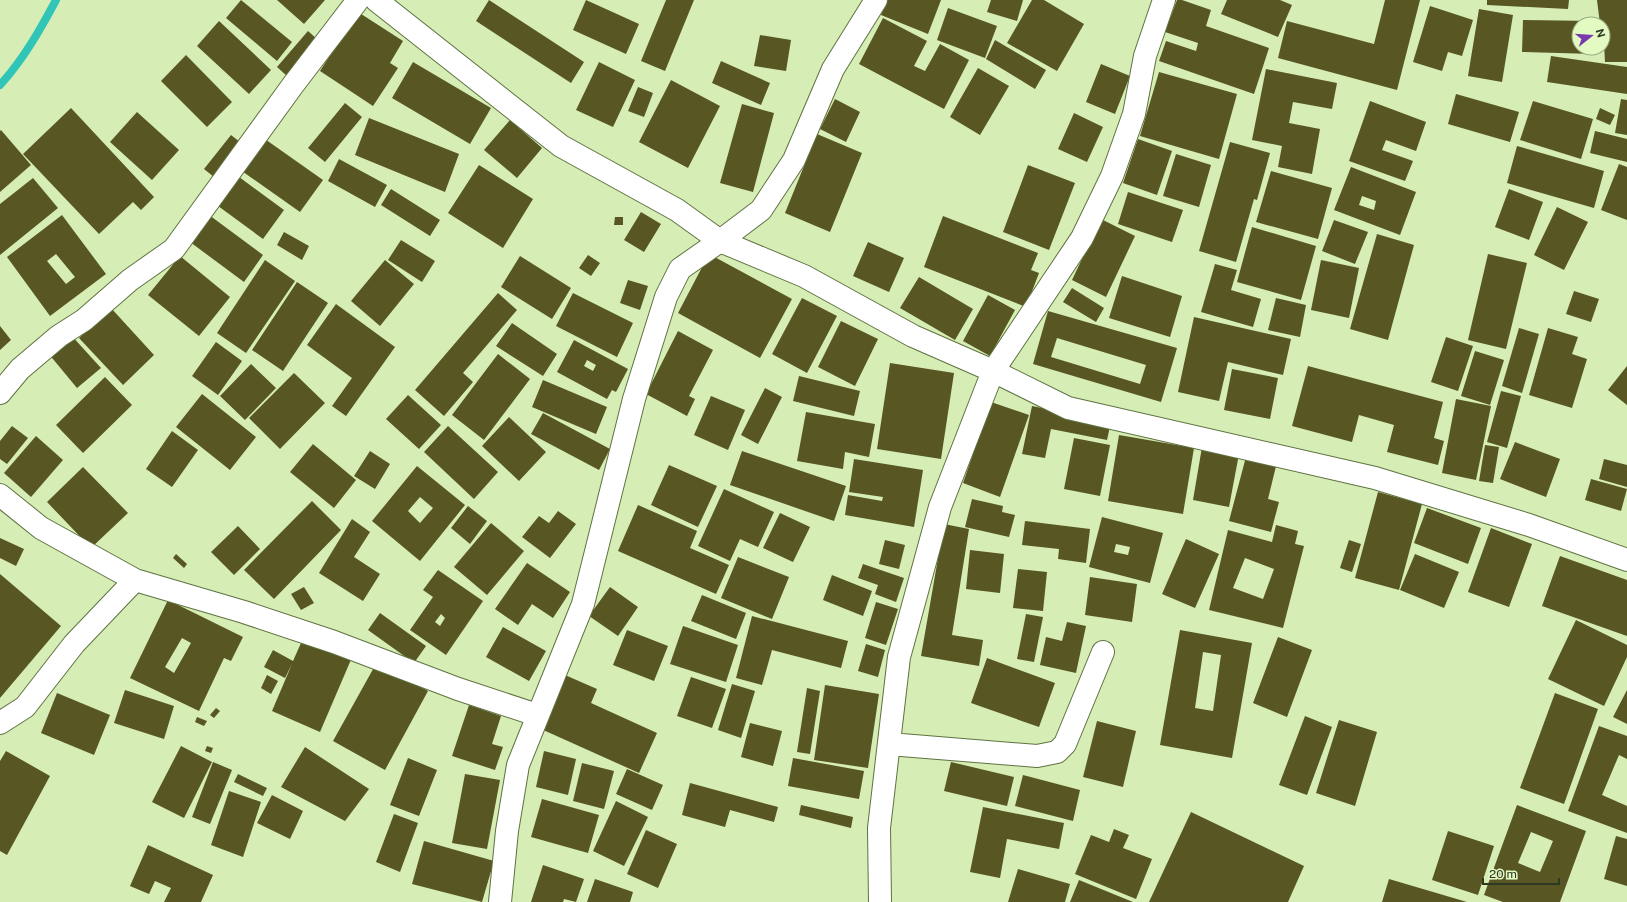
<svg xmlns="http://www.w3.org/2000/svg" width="1627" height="902" font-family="'Public Sans',sans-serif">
<rect width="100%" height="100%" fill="#d6edb6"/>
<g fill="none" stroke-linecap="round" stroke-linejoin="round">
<path stroke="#31c5b8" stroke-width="8" d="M0,85c23,-25 40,-55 56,-85"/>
</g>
<path fill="#585622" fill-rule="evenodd" d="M241,0l51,42 -15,19 -51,-43z
M277,0h48l-21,24z
M489,0l95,62 -13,21 -95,-62z
M586,0l53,24 -13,30 -53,-24z
M666,0h28l-29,71 -24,-10z
M887,0h54l-13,34 -47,-19z
M991,0h32l-6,21 -30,-9z
M1032,0h12l40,24 -27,47 -50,-28z
M1177,0h5l29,10 -5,16 63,22 -15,46 -95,-33 7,-20 30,10 2,-8 -33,-11z
M1227,0h53l12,5 -14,32 -57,-23z
M1385,0h35l-23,90 -119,-32 9,-37 87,23z
M1487,0h82l-1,9 -81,-4z
M1597,0h30v62h-22l-2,-38h-3z
M1430,6l43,14 -11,36 -14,-4 -6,19 -29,-9z
M948,8l49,18 -12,32 -48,-18z
M1479,9l34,6 -11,67 -34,-6z
M358,12l45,29 -13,22 8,5 -25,38 -53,-35z
M883,18l44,23 -13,25 11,5 15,-27 29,16 -25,49 -85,-45z
M1523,20l71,1v3h-15v24h15v6l-72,-2z
M219,21l52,49 -22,24 -52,-48z
M308,31l10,9 -31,36 -10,-9z
M760,35l31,5 -5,31 -32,-5z
M995,40l51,30 -11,19 -49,-30z
M186,55l46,47 -25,25 -46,-46z
M1551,56l76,11v27l-80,-12z
M721,61l49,22 -9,22 -49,-22z
M413,62l78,46 -21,36 -78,-46z
M599,62l36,18 -22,47 -37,-17z
M1101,64l29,12 -15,38 -29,-12z
M978,68l31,18 -29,49 -30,-18z
M1266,69l71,14 -5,26 -39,-7 -4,21 31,6 -8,45 -34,-7 4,-21 -30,-6z
M1159,72l78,22 -18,65 -79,-23z
M671,80l49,26 -32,62 -49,-26z
M638,87l15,6 -9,24 -16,-6z
M1456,94l63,18 -9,30 -62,-18z
M835,99l25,13 -14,30 -26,-13z
M1621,99l6,1v35l-12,-2z
M1370,101l56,21 -10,29 -30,-11 -4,10 31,11 -8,20 -56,-20z
M1533,101l60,18 -12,40 -61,-19z
M345,103l17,14 -37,45 -17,-14z
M742,104l32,9 -21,79 -33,-9z
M71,108l83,89 -13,13 -8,-8 -34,32 -76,-80z
M1600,108l15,7 -5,10 -14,-6z
M137,112l42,38 -27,30 -42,-38z
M1074,113l29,14 -16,35 -29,-13z
M369,118l90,36 -14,38 -90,-37z
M510,120l32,28 -25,30 -33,-28z
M1,130l30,35 -31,27v-61z
M1595,131l32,8v23l-37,-9z
M817,134l45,19 -32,79 -45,-19z
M231,135l14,11 -26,35 -15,-12z
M262,137l61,43 -23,32 -61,-43z
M1138,139l34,12 -15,44 -34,-12z
M1230,142l40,11 -13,47 -3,-1 -18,63 -37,-11z
M1517,146l87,25 -10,37 -87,-25z
M1176,154l35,11 -12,42 -36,-11z
M339,159l48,26 -12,22 -47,-26z
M1619,164l8,3v53l-26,-10z
M479,165l54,34 -30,49 -55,-35z
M1028,165l47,18 -26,67 -46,-18z
M1351,167l65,25 -16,43 -66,-25zM1362,196l14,5 -2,9 -15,-5z
M1271,171l61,17 -14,51 -62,-17z
M235,174l49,36 -21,29 -49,-36z
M33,178l25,30 -58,47v-51z
M391,189l49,31 -10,16 -49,-31z
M1509,189l34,13 -14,38 -34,-13z
M1128,192l55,18 -11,32 -54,-18z
M1557,207l31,15 -24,48 -30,-15z
M205,212l58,43 -19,27 -58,-43z
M641,212l20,12 -17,28 -20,-12z
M62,215l44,59 -56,42 -43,-59zM56,254l19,23 -9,7 -19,-23z
M943,216l95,37 -7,17 8,3 -13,34 -102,-40z
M615,217h8v8h-9z
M1101,219l34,17 -29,61 -34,-17z
M1334,220l34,12 -13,32 -33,-13z
M1252,227l64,19 -15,54 -64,-18z
M284,232l25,14 -7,14 -25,-15z
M1377,234l37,11 -26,95 -38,-11z
M401,240l34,21 -13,21 -34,-22z
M868,242l36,16 -15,34 -36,-16z
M709,254l83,45 -32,59 -82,-45z
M1488,254l39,9 -21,86 -38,-9z
M588,255l12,8 -9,13 -12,-8z
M180,256l50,41 -31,39 -51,-41z
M520,256l51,32 -19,31 -51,-32z
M265,260l30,21 -49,72 -29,-20z
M385,260l29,24 -34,42 -29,-25z
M1321,260l38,8 -10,50 -38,-8z
M1215,264l22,6 -6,20 30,9 -8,28 -52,-15z
M1122,276l60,20 -12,41 -61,-19z
M919,277l54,32 -18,31 -55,-32z
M628,280l20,6 -8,24 -20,-7z
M297,282l31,21 -45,68 -31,-21z
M1072,288l32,20 -8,14 -33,-20z
M1574,291l25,8 -8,23 -25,-8z
M498,293l19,17 -54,63 10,9 -29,34 -29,-26z
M573,293l60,30 -16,34 -61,-31z
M988,295l27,15 -25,46 -27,-15z
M802,298l35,18 -30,57 -35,-19z
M1276,298l30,7 -6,32 -32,-7z
M336,304l59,43 -49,69 -14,-10 20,-28 -45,-33z
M111,308l43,47 -31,30 -44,-47z
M1048,311l129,37 -16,54 -128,-38zM1057,338l89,27 -6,19 -89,-27z
M1194,317l97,22 -8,36 -55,-13 -9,39 -41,-9z
M841,321l37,18 -23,47 -37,-19z
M512,323l45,31 -14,22 -47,-30z
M0,326l11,14 -11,10z
M1519,328l20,6 -17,59 -20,-7z
M1548,328l30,9 -6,17 15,5 -15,49 -43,-13z
M678,331l35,19 -24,46 6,3 -8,17 -41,-22z
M70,334l31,34 -24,20 -29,-35z
M1446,337l27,9 -15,45 -27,-9z
M574,340l54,29 -12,23 -4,-2 -5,9 -50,-27zM587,360l9,5 -3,6 -9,-5z
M216,342l26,19 -24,34 -26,-19z
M1475,351l29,9 -14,45 -29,-9z
M498,354l32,25 -46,61 -32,-25z
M890,363l64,10 -13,86 -64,-10z
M251,364l25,24 -31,32 -25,-24z
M1308,366l135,36 -9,36 10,3 -6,24 -51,-13 7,-27 -35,-10 -7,27 -60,-16z
M1627,366v39l-19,-15z
M1232,369l46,9 -8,41 -46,-9z
M294,373l31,30 -45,46 -31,-31z
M799,376l61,15 -6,25 -61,-15z
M105,377l27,28 -49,48 -27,-28z
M543,380l64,27 -11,27 -64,-27z
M765,388l17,9 -24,47 -17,-9z
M1501,391l20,5 -14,52 -20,-6z
M202,394l54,43 -26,33 -54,-43z
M408,395l33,30 -22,24 -33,-30z
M711,396l34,14 -17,40 -34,-15z
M1456,399l35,7 -15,74 -34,-7z
M991,402l38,13 -29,82 -37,-14z
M1032,406l79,16 -4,18 -56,-11 -6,29 -23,-4z
M806,412l69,12 -6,33 -24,-5 -2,17 -46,-8z
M543,413l67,36 -11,21 -68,-36z
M509,417l37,35 -27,29 -37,-35z
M12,426l16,12 -21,26 -7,-5v-18z
M448,426l50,46 -24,27 -50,-47z
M172,431l26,19 -26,37 -26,-18z
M1119,435l75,13 -11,66 -75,-13z
M36,436l27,24 -32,37 -27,-24z
M1074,438l36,7 -10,51 -36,-7z
M1515,442l45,17 -14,38 -46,-18z
M313,444l43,36 -22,28 -44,-36z
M1485,445l14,2 -6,36 -14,-2z
M1202,447l37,7 -10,53 -36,-7z
M370,451l20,13 -15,25 -21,-13z
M742,451l104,35 -12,35 -104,-36z
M1247,453l30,9 -9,37 11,3 -8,30 -42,-11z
M854,459l69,11 -9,57 -69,-12 3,-20 34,6 1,-4 -34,-5z
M1604,459l23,6v22l-28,-8z
M669,465l48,21 -19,41 -47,-22z
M417,466l48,39 -45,56 -48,-40zM420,497l13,11 -13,15 -12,-12z
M83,467l45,46 -37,35 -44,-46z
M1591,479l36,10 -6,22 -36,-11z
M724,489l50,23 -16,35 -18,-8 -10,22 -32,-15z
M1378,492l44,12 -23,86 -44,-12z
M972,499l31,7 -1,6 13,3 -6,22 -44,-10z
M312,501l29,29 -67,69 -30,-29z
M638,505l59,26 -7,17 39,17 -13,29 -98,-43z
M468,506l19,15 -17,23 -19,-16z
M1427,508l54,20 -13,36 -54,-21z
M558,511l18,13 -26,34 -28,-21 17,-21 10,7z
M780,513l30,14 -17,35 -30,-14z
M1102,517l61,16 -13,50 -61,-16zM1116,544l14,3 -2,8 -14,-3z
M352,519l18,13 -16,25 26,17 -17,27 -44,-28z
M1025,521l65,8 -4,34 -28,-4 1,-10 -37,-4z
M491,523l33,28 -37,44 -33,-28z
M944,524l25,5 -17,106 31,5 -4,26 -58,-10z
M1276,525l22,6 -3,13 9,2 -21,82 -74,-18 19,-80 44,12zM1245,558l29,11 -11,30 -30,-11z
M238,526l22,23 -26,26 -23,-23z
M1491,528l41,16 -23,63 -41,-15z
M0,538l24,11 -8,17 -16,-8z
M1186,539l33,15 -24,54 -33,-14z
M885,540l20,5 -6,24 -20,-5z
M1349,540l12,4 -9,28 -12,-4z
M970,550l34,4 -4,39 -34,-4z
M176,554l11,10 -3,4 -11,-10z
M1415,554l44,18 -15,36 -44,-18z
M1560,556l67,24v56l-85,-30z
M738,557l51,20 -17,42 -51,-21z
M527,563l43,29 -17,26 -21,-14 -14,21 -23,-16z
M863,564l41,14 -8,24 -21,-8 3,-9 -20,-7z
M1018,569l29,3 -4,39 -30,-3z
M438,570l45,31 -37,54 -36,-25 23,-33 -10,-7zM441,614l4,4 -5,8 -5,-4z
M0,574l61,52 -61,72z
M832,575l40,16 -9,25 -40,-16z
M1090,577l47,7 -5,38 -47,-7z
M304,587l10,16 -13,7 -10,-16z
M610,587l28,20 -20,29 -29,-20z
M702,595l44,18 -10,26 -45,-18z
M168,600l75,37 -12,24 -7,-3 -25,53 -69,-33zM182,638l9,5 -17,30 -9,-6z
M876,602l22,7 -12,36 -21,-7z
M380,613l46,33 -12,17 -46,-33z
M1026,614l17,3 -9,45 -17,-3z
M752,616l96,25 -7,27 -69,-18 -10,35 -26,-7z
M1576,620l51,25v12l-23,49 -56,-27z
M1067,622l19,4 -10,47 -36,-8 6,-28 16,4z
M683,626l55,19 -12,37 -56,-18z
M503,627l43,24 -17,30 -43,-24z
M627,630l41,16 -14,35 -41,-16z
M1180,630l72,13 -20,115 -72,-13zM1203,652l18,3 -8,56 -18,-3z
M305,634l48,21 -33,77 -48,-21 20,-47 -7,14 -21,-11 9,-17 20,11z
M1278,637l34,13 -25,67 -34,-14z
M866,644l19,6 -7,27 -20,-6z
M987,658l68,25 -16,44 -68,-24z
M377,662l51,29 -43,79 -52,-29z
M267,675l11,6 -7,13 -10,-6z
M565,675l32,14 -6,14 66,30 -18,40 -98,-44z
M691,677l35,12 -14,39 -35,-12z
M732,684l23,7 -14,47 -23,-8z
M825,685l54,9 -11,74 -54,-8z
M807,688l13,3 -10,63 -13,-2z
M125,690l49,16 -10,33 -50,-16z
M1627,690v34l-14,-7z
M57,693l53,22 -16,40 -53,-22z
M1555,693l43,16 -34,95 -44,-16z
M469,705l32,11 -9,28 11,3 -8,23 -43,-14z
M216,708l4,3 -6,7 -4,-3z
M1305,716l27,11 -25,68 -28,-10z
M197,717l10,4 -3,5 -9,-4z
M1339,720l38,12 -22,74 -39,-13z
M1097,721l39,10 -13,56 -40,-10z
M750,723l32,8 -9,35 -32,-9z
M1599,726l28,10v23l-8,-4 -17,40 25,11v27l-59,-22z
M181,746l31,16 -28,56 -32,-16z
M207,746l6,2 -2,5 -6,-2z
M305,747l64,42 -24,32 -64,-34z
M6,751l44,25 -43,79 -7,-4v-90z
M544,751l32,8 -8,36 -32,-8z
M408,758l29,12 -18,46 -29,-11z
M793,758l71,13 -5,28 -71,-13z
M213,762l19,8 -22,54 -18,-7z
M951,762l63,15 -7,29 -63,-15z
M582,763l32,8 -10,38 -31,-8z
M627,769l36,16 -11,25 -36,-16z
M238,774l29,14 -4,8 -29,-14z
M465,774l35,6 -13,69 -35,-6z
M1023,775l57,15 -7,31 -58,-15z
M690,783l88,24 -4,15 -44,-12 -5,17 -43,-12z
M229,791l32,11 -18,55 -32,-12z
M272,795l31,16 -13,28 -33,-16z
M542,799l57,16 -11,38 -57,-16z
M616,801l32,16 -24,49 -31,-15z
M801,805l52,12 -2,11 -52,-13z
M1517,805l69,26 -26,71h-57l-19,-7zM1531,832l22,9 -13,31 -22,-9z
M983,807l81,16 -5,26 -52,-10 -7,39 -30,-6z
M1191,812l113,54 -16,36h-139z
M394,814l24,9 -18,49 -24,-10z
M1114,829l15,6 -6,13 29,11 -16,40 -61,-25 16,-39 18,7z
M646,830l31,14 -19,44 -31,-14z
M1448,831l46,15 -16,49 -46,-15z
M1616,836l11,3v47l-23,-7z
M424,841l70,20 -12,41 -70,-18z
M148,845l65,30 -12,27h-37l7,-14 -16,-7 -6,13 -19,-8z
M543,865l41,14 -8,23 -12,-3 -1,3h-32z
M1018,869l52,15 -5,18h-57z
M595,879l38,13 -3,10h-43z
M1389,879l78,23h-85z
M1079,880l54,22h-63z"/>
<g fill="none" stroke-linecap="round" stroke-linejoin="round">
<defs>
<path id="minor" d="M376,0l185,146 116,64 43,31 84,35 109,60 80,35 75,37 307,70 154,47 98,35
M0,393l20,-24 39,-33 25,-16 46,-40 44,-31 119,-164 65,-85
M0,495l41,33 94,52 109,32 90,30 124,47 79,26
M0,723l25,-16 49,-63 61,-64
M889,744l148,12 20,-4 8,-8 38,-92
M500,902l7,-71 11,-66 65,-161 51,-205 32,-102 14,-28 40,-28 41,-31 33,-50 39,-91 43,-69
M880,902l-1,-74 20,-171 41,-150 53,-136 89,-133 30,-62 22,-62 11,-58 19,-56"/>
</defs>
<use href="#minor" stroke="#5f7341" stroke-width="24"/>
<use href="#minor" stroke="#fff" stroke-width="22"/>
</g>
<g transform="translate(1591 36) rotate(73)"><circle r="19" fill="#e3fac3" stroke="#9bac83"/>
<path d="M0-3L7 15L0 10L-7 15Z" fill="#7a39ae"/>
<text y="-6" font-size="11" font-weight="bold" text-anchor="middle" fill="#2f3822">N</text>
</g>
<path d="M1483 878v6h76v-6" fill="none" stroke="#2f3822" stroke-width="2"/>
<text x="1489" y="878" font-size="12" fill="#2f3822" stroke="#e3fac3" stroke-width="3" paint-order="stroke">20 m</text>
</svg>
